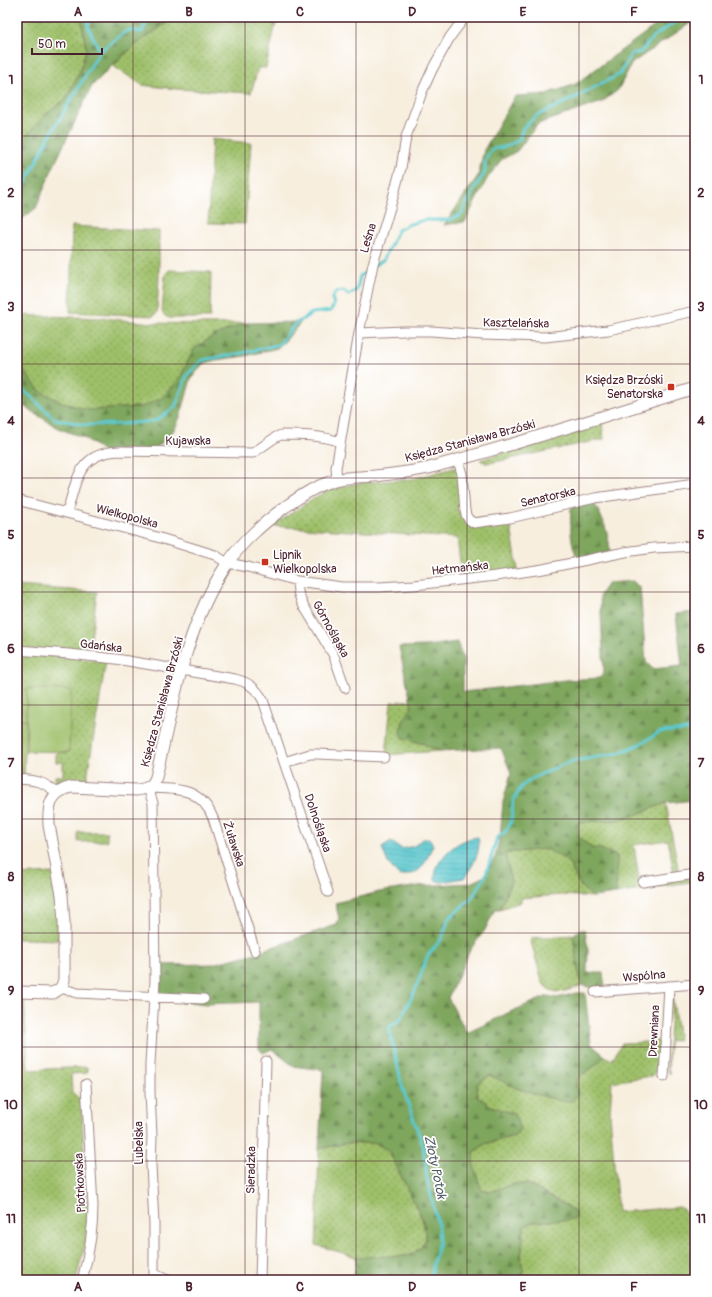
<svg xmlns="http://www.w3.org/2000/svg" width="712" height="1297" font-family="Pangolin,sans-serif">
<defs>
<pattern id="grass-dots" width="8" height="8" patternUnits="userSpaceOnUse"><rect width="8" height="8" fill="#9ec069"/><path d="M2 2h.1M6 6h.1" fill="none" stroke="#839b57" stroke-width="1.8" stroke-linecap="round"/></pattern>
<pattern id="forest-firs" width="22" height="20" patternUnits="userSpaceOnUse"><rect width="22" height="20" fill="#7ea65d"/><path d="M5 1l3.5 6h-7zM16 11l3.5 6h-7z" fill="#69874d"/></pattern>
<pattern id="park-tufts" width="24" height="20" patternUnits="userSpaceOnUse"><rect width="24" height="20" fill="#9ec069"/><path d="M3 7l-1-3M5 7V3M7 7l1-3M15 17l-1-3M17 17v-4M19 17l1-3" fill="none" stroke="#839b57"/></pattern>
<pattern id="water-rules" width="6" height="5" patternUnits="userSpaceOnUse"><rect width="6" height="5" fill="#5cc9cf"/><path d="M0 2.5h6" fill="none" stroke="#52acb2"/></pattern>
</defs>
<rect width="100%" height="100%" fill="#fff"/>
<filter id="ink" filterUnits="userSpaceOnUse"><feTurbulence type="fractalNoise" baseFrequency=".025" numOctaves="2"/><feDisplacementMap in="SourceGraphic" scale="8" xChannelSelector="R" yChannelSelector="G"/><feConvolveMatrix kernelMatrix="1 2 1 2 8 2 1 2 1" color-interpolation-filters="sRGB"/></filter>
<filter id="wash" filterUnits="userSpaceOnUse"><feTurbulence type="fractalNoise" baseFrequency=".012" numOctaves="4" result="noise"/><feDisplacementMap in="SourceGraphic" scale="16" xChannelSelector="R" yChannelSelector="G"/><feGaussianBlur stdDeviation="0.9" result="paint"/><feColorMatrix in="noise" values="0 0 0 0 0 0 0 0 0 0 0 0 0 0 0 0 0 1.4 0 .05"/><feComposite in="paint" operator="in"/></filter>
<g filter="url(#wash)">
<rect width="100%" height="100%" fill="#f7eede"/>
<path fill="url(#grass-dots)" stroke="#74704a" d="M19,17h62l5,32 -5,20 -15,30 -21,16 -28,31v-128z
M173,19l103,4 -10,45h-8l-7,25 -75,-4 -34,-4 -29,-19c18,-19 38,-33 60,-47z
M212,139l39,4 -6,81 -37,-1z
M72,226l87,5v46l-2,36 -4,3 -83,-4z
M169,270l42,2 -1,46h-41l-4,-2 -3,-4 3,-37z
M17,315l85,3 50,5 58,1 36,-1 -33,13 -19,13 -15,31 -17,18 -20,9 -54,3 -27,-8 -21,-11 -23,-28z
M602,423l2,16 -109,23 -9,1 -6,-3z
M458,467l6,51 46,3 8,49 -56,7 -5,-39 -185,-12 42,-28 15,-8 30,-7 53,-4z
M17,586l80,6 -8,62 -72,-6z
M17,652l89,9 -20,123 -28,3 -3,-6v-5h8v-14h-7v-8h3v-2h10l-42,-63 -1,31 -9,-1z
M411,700l1,7 -9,15 -3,9 4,7 20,6 16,7 -54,4 5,-53z
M666,803l13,70 -5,2 -6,-35 -34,5 6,40 55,-9v8l-5,-2 -74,12 1,-38 -16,-7 -10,-1 -13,-11v-14l14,-2 25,-1 18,-5z
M78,832h29v9l-29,1z
M546,849l22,12 13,26 12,10 -31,-2 -41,3v4l-21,7 11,-28 -6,-28z
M53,873l4,18 4,49 -44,-1v-64z
M573,935l5,36 5,14c-16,5 -29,14 -41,-3l-12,-44z
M673,990l1,5h-2l7,45 -10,1 -1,29 3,3h-2l-2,-3 5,-77z
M17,1032h9l2,38 59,-3v6l-16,1 1,18 9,8 7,116 -3,28 -9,36h-59z
M664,1039l-2,25 -10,12 -40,6 -2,31 8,99 62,-5 7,6h8v67h-158l-13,-5 -3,-16 3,-32 8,-5 43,-3v-8l-47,-27h-15l-23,8 -9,-3 -8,-26 1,-11 11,-8 30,-8 -1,-22 -23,-8 -13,-9 -1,-13 13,-9 31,15 57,5 -2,-9 2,-9 17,-11 10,-10 7,4 10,-17 28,-1z
M347,1143h29l13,8 34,70 3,18 -5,9 -13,8 -52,1 -40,-12 3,-96z"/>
<path fill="url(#forest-firs)" stroke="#646244" d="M81,17h93l-1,2 -24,16 -26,20 -31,31 -42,88 -14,34 -19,15v-77l28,-31 21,-16 15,-30 5,-20z
M667,17h28v3l-63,43 -14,27 -16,12 -64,22 -21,27 -16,9 -14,19 -22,43 -21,3 34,-49 6,-26 31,-54 30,-2 29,-9z
M301,322l-16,19 -8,7 -32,8 -30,4 -12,4 -12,15 -8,29 -6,17 -8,12 -12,10 -12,3 -42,1 -19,-13 -26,-10 -41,-26v-39l23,28 21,11 27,8 54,-3 20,-9 17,-18 15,-31 19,-13 33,-13z
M593,502c10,15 16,32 17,50l-31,7c-9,-10 -9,-37 -8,-51z
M633,581l7,7 6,74 7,7 29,-3 -6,-52 19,-2v188l-29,3 -31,12 -18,5 -25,1 -14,3v13l13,11 10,1 16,7 -1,38 -23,3 -12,-10 -13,-26 -22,-12 -41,4 6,28 -11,28h-5l-10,21 -15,20 -22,48 19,35 45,-22 36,-15 9,2 19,-5h9l6,51 14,12 -10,10 -17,11 -2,9 2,9 -6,6 -7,1 -44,-12 -31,-15 -13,9 1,13 13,9 23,8 6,14 -4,7 -31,9 -11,8 -1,11 8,26 9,3 23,-8h15l47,27v8l-43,3 -8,5 -3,32 3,16 13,5h-183l2,-23 52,-1 13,-8 5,-9 -3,-18 -34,-70 -13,-8h-29l-28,6 4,-79 -30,-4 -21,-17 -9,4 -4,-4v-47l-53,2 -23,-3 -21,-7 -3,-5 -1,-21 3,-3 51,-1 40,-10 84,-29 3,-7 -4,-15 44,-11 40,-6 51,-3 15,-7 10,-19 5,-19 3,-36 8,-29 -10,-25 -61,3 -16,-7 -20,-6 -4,-7 3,-9 9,-15 -13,-60 27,-1 31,-4 6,16v34l103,-12 34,-2 4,-6 -4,-77 8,-12z
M579,930h6l3,20 -1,23h16l2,15h-14l-8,-3 -5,-14 -5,-36z
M17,1000h7l2,32h-9z"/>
<path fill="url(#park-tufts)" stroke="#74704a" d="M17,719l9,1 -2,57h-7z"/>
<path fill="#9ec069" stroke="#74704a" d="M27,689l44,1 -2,62 -43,-1z"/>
<path fill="url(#water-rules)" stroke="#53747d" d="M478,837c4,14 -6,30 -14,41l-23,4 -6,-2c-1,-17 15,-34 31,-40 3,-2 8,-2 12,-3z
M422,839h8l3,6c-9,20 -11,30 -34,31l-11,-13 -6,-15 9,-6 11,7 12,-3z"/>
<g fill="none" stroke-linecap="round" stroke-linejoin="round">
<path stroke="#5cc9cf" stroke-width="3" d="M89,17l-1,10 12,24
M17,200l32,-63 51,-86 28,-21 14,2 7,-15
M375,265l8,-5 8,-15 7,-15 12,-6 14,-4h24l13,-5 13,-26 11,-17v-12l7,-11 13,-2 14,-7 4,-12 13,-12 32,-15 52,-27 11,-20 10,-2 12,-15 30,-20
M17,384l38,35 31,6 36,-1 33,-3 20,-14 12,-32 15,-15 41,-7 37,-9 14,-19 18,-12 19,-2 3,-7 -2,-6 4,-6 8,-1 4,4 9,-5 3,-14 9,-6
M433,1280l-1,-4 1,-13 6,-21 -1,-17 -11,-46 -4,-33 -21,-60 -13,-59 11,-7 16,-32 11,-31 15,-19 7,-20 23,-20 13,-21 12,-39 9,-7 5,-9 2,-21 9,-15 13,-9 34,-15 50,-9 19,-8 22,-13 28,-2 7,-7"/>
</g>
</g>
<g filter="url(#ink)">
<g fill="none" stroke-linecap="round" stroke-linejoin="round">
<defs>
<path id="minor" d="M359,333l45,-2h27l52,4 62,2 63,-7 87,-19
M458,460l4,14 3,37c1,6 3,9 9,12l36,-5 85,-20 100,-14
M337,480l-1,-12 23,-135 14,-69 19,-63 9,-33 5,-31 16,-45 11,-24 17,-31 15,-20
M17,500l140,37 58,18 12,8 21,4 49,14 45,6h37l35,-2 82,-9 47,-7 82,-17 29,-4 41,-2
M67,512c10,-32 11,-59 52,-61l134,2 23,-16 5,-2c19,0 41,0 59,7
M297,581l1,11 4,11 32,53 11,32
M17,650l52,4 47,5 119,20c13,3 21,9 28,21l65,192
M284,762l26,-8h7l67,3
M17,779c18,1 26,2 40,14
M643,882l52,-8
M61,988l16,5 127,6
M595,992l100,-8
M664,1077l5,-91
M154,1274l14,6
M82,1280c7,-25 11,-47 11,-74l-7,-122
M154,1280v-56l-3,-59 1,-29 -2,-44v-28l5,-84 -2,-177 -5,-15c30,1 52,-1 65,30l42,133
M260,1280l6,-219"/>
<path id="tertiary" d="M17,992l36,1 8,-5 3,-8v-58l-2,-27 -13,-70c-1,-20 1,-33 22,-38l65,3c10,-1 17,-3 20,-13 17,-72 29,-151 71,-213 15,-23 37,-41 58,-57 13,-9 27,-19 42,-24 14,-6 31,-6 47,-7 19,-2 37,-4 55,-8 89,-24 178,-53 266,-80"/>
</defs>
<use href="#minor" stroke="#a08684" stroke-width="11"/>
<use href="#tertiary" stroke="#a08684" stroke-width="13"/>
<use href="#minor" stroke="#fff" stroke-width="9"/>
<use href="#tertiary" stroke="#fff" stroke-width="11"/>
</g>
</g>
<path fill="none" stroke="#4a1f2b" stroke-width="1" stroke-opacity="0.55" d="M133,17v1263M245,17v1263M356,17v1263M467,17v1263M579,17v1263M17,136h678M17,250h678M17,364h678M17,478h678M17,592h678M17,705h678M17,819h678M17,933h678M17,1047h678M17,1161h678"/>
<g fill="#c8321e" stroke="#fff" stroke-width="1.5">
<rect x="667" y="383" width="8" height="8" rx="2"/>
<rect x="261" y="558" width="8" height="8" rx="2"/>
</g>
<g text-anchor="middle" stroke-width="3.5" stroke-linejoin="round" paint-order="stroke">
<g font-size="12" fill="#4a1f2b" stroke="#fff">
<text transform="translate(368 238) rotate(-73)" y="4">Leśna</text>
<text transform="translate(516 323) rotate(1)" y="4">Kasztelańska</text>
<text x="188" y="445">Kujawska</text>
<text transform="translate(470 441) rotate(-15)" y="4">Księdza Stanisława Brzóski</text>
<text transform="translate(548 497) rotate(-13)" y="4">Senatorska</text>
<text transform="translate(127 516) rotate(15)" y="4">Wielkopolska</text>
<text transform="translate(460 568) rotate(-6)" y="4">Hetmańska</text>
<text transform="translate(331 629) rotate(61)" y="4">Górnośląska</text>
<text transform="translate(101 646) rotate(7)" y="4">Gdańska</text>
<text transform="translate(162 702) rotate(-75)" y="4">Księdza Stanisława Brzóski</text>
<text transform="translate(318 823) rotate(71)" y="4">Dolnośląska</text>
<text transform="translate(234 844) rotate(72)" y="4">Żuławska</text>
<text transform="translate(644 976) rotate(-5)" y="4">Wspólna</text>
<text transform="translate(654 1031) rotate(-87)" y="4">Drewniana</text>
<text transform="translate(139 1143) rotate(-90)" y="4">Lubelska</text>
<text transform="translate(251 1170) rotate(-89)" y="4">Sieradzka</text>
<text transform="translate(80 1183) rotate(-93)" y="4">Piotrkowska</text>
</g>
<g font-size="12" fill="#4a1f2b" stroke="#fff" text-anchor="end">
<text x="663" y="384">Księdza Brzóski<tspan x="663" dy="14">Senatorska</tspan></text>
<text x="273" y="559" text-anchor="start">Lipnik<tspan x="273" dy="14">Wielkopolska</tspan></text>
</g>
<g font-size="13" font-style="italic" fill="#505a64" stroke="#fff">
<text transform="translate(436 1167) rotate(78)" y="5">Złoty Potok</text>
</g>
</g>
<rect width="712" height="1297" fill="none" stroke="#fff" stroke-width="44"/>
<path d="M32 48v6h70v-6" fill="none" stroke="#4a1f2b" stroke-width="2"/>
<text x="38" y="48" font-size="12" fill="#4a1f2b" stroke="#ffffff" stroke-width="3" paint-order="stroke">50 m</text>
<rect x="22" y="22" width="668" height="1253" fill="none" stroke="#4a1f2b" stroke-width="1.5"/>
<g font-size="13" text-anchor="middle" font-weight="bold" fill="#4a1f2b">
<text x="78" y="16">A</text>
<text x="189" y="16">B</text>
<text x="300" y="16">C</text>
<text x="412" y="16">D</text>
<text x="523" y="16">E</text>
<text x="634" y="16">F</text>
<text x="11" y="84">1</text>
<text x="701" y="84">1</text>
<text x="11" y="197">2</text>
<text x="701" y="197">2</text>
<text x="11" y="311">3</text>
<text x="701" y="311">3</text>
<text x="11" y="425">4</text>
<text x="701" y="425">4</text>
<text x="11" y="539">5</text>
<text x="701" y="539">5</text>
<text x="11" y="653">6</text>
<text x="701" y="653">6</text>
<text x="11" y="767">7</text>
<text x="701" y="767">7</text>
<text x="11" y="881">8</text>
<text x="701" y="881">8</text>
<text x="11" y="995">9</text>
<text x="701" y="995">9</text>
<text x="11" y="1109">10</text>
<text x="701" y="1109">10</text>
<text x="11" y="1223">11</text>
<text x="701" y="1223">11</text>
<text x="78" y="1291">A</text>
<text x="189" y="1291">B</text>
<text x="300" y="1291">C</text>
<text x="412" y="1291">D</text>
<text x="523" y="1291">E</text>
<text x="634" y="1291">F</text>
</g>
</svg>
